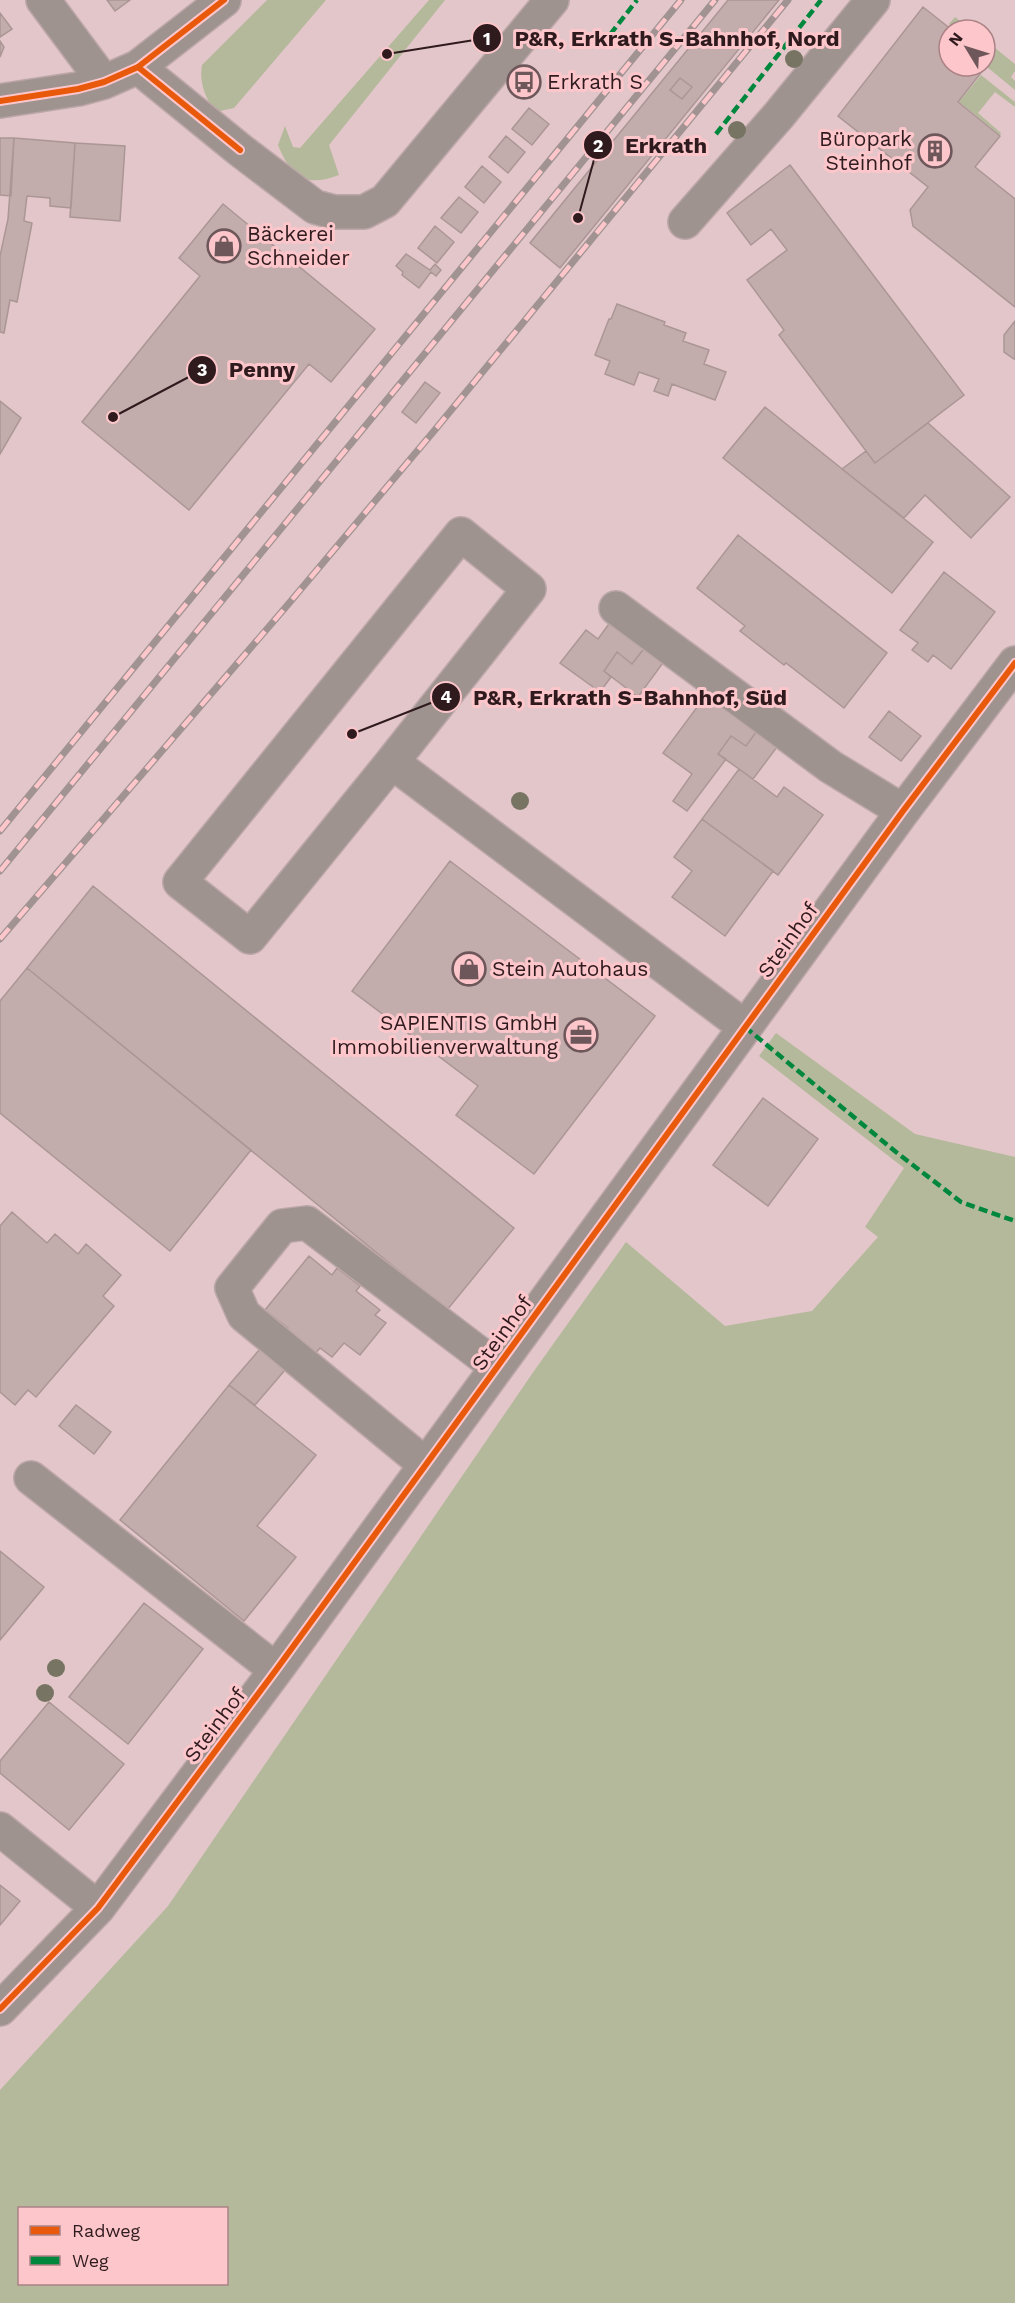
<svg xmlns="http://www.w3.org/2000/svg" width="1015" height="2303" font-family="'Work Sans',sans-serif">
<rect width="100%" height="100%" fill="#e2c6c9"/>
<path fill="#b4b99b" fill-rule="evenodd" d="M267,0h59l-92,108 -19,4c-10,-15 -16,-29 -13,-47z
M429,0h16l-116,145 10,30c-34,13 -48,2 -61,-30l7,-19 8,21 7,1z
M955,17l17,13h-15l-8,-6z
M985,40l30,24v7l-4,6 4,4v9l-28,-23 7,-8 -9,-7z
M981,75l34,27v5l-20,-15 -17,21 23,20 -1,2 -41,-33z
M776,1033l139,101 100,23v1146h-1015v-213l168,-184 366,-535 92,-129 99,84 87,-15 66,-74 -13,-10 39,-59 -145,-112zM20,2208h206v76h-206z"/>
<path fill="#c3adac" stroke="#ab9695" stroke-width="1.5" d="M107,0h23l-15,11z
M728,0h51l-219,268 -30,-25z
M923,7l29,23h-3v36h36v-10l6,4 -33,42 42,34 -25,31 40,32v108l-102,-81 -3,-16 18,-23 -90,-71z
M0,13l12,16 -12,8z
M0,41l4,6 -4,10z
M680,78l12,9 -10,12 -12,-9z
M529,108l20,16 -17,21 -20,-16z
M506,136l19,16 -17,21 -19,-16z
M0,138h14l-3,58 -11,-1z
M14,138l61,5 -4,65 -21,-2v-8l-23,-2 -3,25 8,2 -15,79 -7,-2 -6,33 -4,-1v-76l8,-37z
M75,143l50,3 -5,75 -50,-4z
M790,165l174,230 -89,68 -96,-128 5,-5 -37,-50 40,-30 -16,-21 -20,16 -24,-32z
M482,166l19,16 -17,21 -19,-16z
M459,197l19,15 -17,21 -20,-15z
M223,204l152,125 -44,53 -22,-18 -120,146 -107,-88 118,-146 -21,-18z
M435,226l19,16 -17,21 -19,-15z
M406,254l24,16 5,-6 6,6 -5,6 -5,-4 -12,16 -17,-13 1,-3 -7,-6z
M617,304l48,18 -1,3 22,8 -3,8 26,9 -5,14 22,8 -11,28 -43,-16 -4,12 -14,-5 5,-12 -20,-7 -5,13 -29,-11 5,-13 -15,-6 14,-36h2z
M1015,321v38h-1l-10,-7v-17z
M425,382l15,11 -24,30 -14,-11z
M0,401l21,17 -21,36z
M765,407l168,135 -41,51 -169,-135z
M928,423l82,74 -39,41 -46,-43 -21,23 -62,-49 24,-18 9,12z
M738,535l149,118 -43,55 -58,-45 -2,2 -44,-34 5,-5 -48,-38z
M944,572l51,40 -44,57 -18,-14 -5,7 -16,-12 6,-7 -18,-13z
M611,621l35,25 -14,18 -15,-12 -13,19 7,6 -11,15 -40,-29 26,-33 12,9z
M646,646l19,14 -27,37 -34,-26 13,-19 15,12z
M709,691l50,37 -13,18 -15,-10 -13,18 8,5 -39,52 -14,-10 19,-27 -29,-21z
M889,711l32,25 -20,25 -32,-24z
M759,728l21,15 -27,36 -35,-25 13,-18 15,10z
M739,769l38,28 7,-10 39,28 -45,60 -76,-56z
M702,819l71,52 -48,65 -53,-39 20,-26 -18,-14z
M450,861l205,155 -121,158 -78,-59 22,-29 -126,-95z
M93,886l421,342 -67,82 -420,-342z
M27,968l224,182 -81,101 -170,-138v-112z
M763,1098l55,41 -50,67 -55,-41z
M12,1212l35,31 8,-9 23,20 8,-10 35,31 -18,21 11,10 -78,91 -8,-7 -13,15 -15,-13v-166z
M309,1256l23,19 5,-7 23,18 -4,5 24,19 -5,5 11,8 -26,32 -16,-12 -12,14 -12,-9 -7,8 -29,-23 4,-5 -23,-18z
M260,1349l25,21 -30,35 -26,-20z
M229,1385l87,70 -59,71 39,31 -52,64 -124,-101z
M76,1405l35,27 -17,22 -35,-28z
M0,1551l44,36 -44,53z
M144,1603l59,46 -75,95 -59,-47z
M49,1702l75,62 -55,66 -69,-57v-12z
M0,1885l20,16 -20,24z"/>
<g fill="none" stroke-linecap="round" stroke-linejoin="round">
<defs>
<path id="minor" d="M43,0l61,82
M138,67l102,83 75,57 19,5h30l21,-11 167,-201
M0,101l78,-12 26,-7 34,-15 86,-67
M685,222l94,-107 94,-115
M616,608l215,159 72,44
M392,762l-142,175 -70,-55 281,-348 68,55 -137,173 353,265
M426,1465l-182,-150 -12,-27 50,-62 25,-3 190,144
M31,1478l245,192
M0,1829l98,79
M0,2009l98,-101 178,-238 627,-859 112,-148"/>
</defs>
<use href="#minor" stroke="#bca6a8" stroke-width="36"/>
<use href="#minor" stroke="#9e938f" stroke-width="33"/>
<defs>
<path id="rail" d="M0,831l681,-831
M0,871l715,-871
M0,939l285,-331 149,-177 354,-431"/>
</defs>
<use href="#rail" stroke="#a19392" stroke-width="7"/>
<use href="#rail" stroke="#fcc6cb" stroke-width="4.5" stroke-dasharray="14" stroke-linecap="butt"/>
<path stroke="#00873e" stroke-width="4.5" stroke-dasharray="9 4.5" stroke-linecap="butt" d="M602,45l35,-45
M716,134l105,-134
M745,1027l151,125 65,50 54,19"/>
<defs>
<path id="cycleway" d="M138,67l102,83
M0,101l78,-12 26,-7 34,-15 86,-67
M0,2009l98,-101 178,-238 627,-859 112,-148"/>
</defs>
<use href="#cycleway" stroke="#fcc6cb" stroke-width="10"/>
<use href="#cycleway" stroke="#e8590c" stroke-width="6"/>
</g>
<g fill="#777463">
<circle cx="794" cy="59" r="9"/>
<circle cx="737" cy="130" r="9"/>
<circle cx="520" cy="801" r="9"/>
<circle cx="56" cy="1668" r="9"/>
<circle cx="45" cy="1693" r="9"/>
</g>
<defs>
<symbol id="bus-ring" viewBox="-11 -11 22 22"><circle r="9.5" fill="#fcc6cb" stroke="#6e575a" stroke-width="1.5"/><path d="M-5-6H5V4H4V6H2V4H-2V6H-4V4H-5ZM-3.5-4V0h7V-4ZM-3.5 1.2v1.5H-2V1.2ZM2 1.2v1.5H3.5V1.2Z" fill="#6e575a"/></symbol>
<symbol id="building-ring" viewBox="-11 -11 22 22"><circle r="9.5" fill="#fcc6cb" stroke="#6e575a" stroke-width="1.5"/><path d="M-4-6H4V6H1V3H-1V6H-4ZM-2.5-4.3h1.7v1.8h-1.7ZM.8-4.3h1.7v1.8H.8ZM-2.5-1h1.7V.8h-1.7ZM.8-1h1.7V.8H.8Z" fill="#6e575a"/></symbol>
<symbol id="shop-ring" viewBox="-11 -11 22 22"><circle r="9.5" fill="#fcc6cb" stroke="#6e575a" stroke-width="1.5"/><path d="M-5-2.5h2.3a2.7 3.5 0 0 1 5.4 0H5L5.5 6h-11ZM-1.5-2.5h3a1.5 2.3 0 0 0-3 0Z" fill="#6e575a"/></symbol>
<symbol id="office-ring" viewBox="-11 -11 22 22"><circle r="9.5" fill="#fcc6cb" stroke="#6e575a" stroke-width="1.5"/><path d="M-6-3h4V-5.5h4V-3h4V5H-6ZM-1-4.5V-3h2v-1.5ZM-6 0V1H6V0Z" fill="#6e575a"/></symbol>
</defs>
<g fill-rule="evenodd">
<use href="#bus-ring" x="505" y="63" width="38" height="38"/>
<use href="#building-ring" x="916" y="132" width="38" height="38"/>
<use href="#shop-ring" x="205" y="227" width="38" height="38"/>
<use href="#shop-ring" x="450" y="950" width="38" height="38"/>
<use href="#office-ring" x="562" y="1016" width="38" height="38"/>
</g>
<g text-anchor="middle" stroke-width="6" stroke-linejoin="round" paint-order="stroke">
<g font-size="21" fill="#2f1b1e" stroke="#fcc6cb" text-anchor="start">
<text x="547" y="89">Erkrath S</text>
<text x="912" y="146" text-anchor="end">Büropark<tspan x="912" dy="24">Steinhof</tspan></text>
<text x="247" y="241">Bäckerei<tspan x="247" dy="24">Schneider</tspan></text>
<text x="492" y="976">Stein Autohaus</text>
<text x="558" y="1030" text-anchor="end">SAPIENTIS GmbH<tspan x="558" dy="24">Immobilienverwaltung</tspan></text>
</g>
<g font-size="21" fill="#2f1b1e" stroke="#fcc6cb">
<text transform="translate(788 940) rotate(-54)" y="7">Steinhof</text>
<text transform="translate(502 1333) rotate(-54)" y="7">Steinhof</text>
<text transform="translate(215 1725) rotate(-53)" y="7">Steinhof</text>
</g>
</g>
<path fill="none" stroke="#2f1b1e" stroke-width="2" d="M387 54L487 38M578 218L598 145M113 417L202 370M352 734L446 697"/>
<g fill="#2f1b1e" stroke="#fcc6cb" stroke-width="2">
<circle cx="387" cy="54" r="6"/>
<circle cx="578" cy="218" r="6"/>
<circle cx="113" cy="417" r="6"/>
<circle cx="352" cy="734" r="6"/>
<circle cx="487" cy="38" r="15"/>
<circle cx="598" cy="145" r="15"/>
<circle cx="202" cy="370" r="15"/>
<circle cx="446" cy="697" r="15"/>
</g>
<g font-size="18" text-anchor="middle" font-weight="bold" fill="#fff">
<text x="487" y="45">1</text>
<text x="598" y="152">2</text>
<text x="202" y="376">3</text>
<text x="446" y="703">4</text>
</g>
<g font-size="22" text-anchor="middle" font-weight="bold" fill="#2f1b1e" stroke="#fcc6cb" stroke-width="6" stroke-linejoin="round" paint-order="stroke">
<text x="677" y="46">P&amp;R, Erkrath S-Bahnhof, Nord</text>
<text x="666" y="153">Erkrath</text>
<text x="262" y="377">Penny</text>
<text x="630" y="705">P&amp;R, Erkrath S-Bahnhof, Süd</text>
</g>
<rect x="18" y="2207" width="210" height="78" fill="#fcc6cb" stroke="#aa8286" stroke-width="1.5"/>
<rect x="30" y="2226" width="30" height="9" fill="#e8590c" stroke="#aa8286" stroke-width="1.5"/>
<text x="72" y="2237" font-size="18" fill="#2f1b1e">Radweg</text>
<rect x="30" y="2256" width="30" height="9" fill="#00873e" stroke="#aa8286" stroke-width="1.5"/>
<text x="72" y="2267" font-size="18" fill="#2f1b1e">Weg</text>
<g transform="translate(967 48) rotate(308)"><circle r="28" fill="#fcc6cb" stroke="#aa8286" stroke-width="1.5"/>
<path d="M0-4.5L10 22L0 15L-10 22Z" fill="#6e575a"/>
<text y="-9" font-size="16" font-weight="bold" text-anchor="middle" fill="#2f1b1e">N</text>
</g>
</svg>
